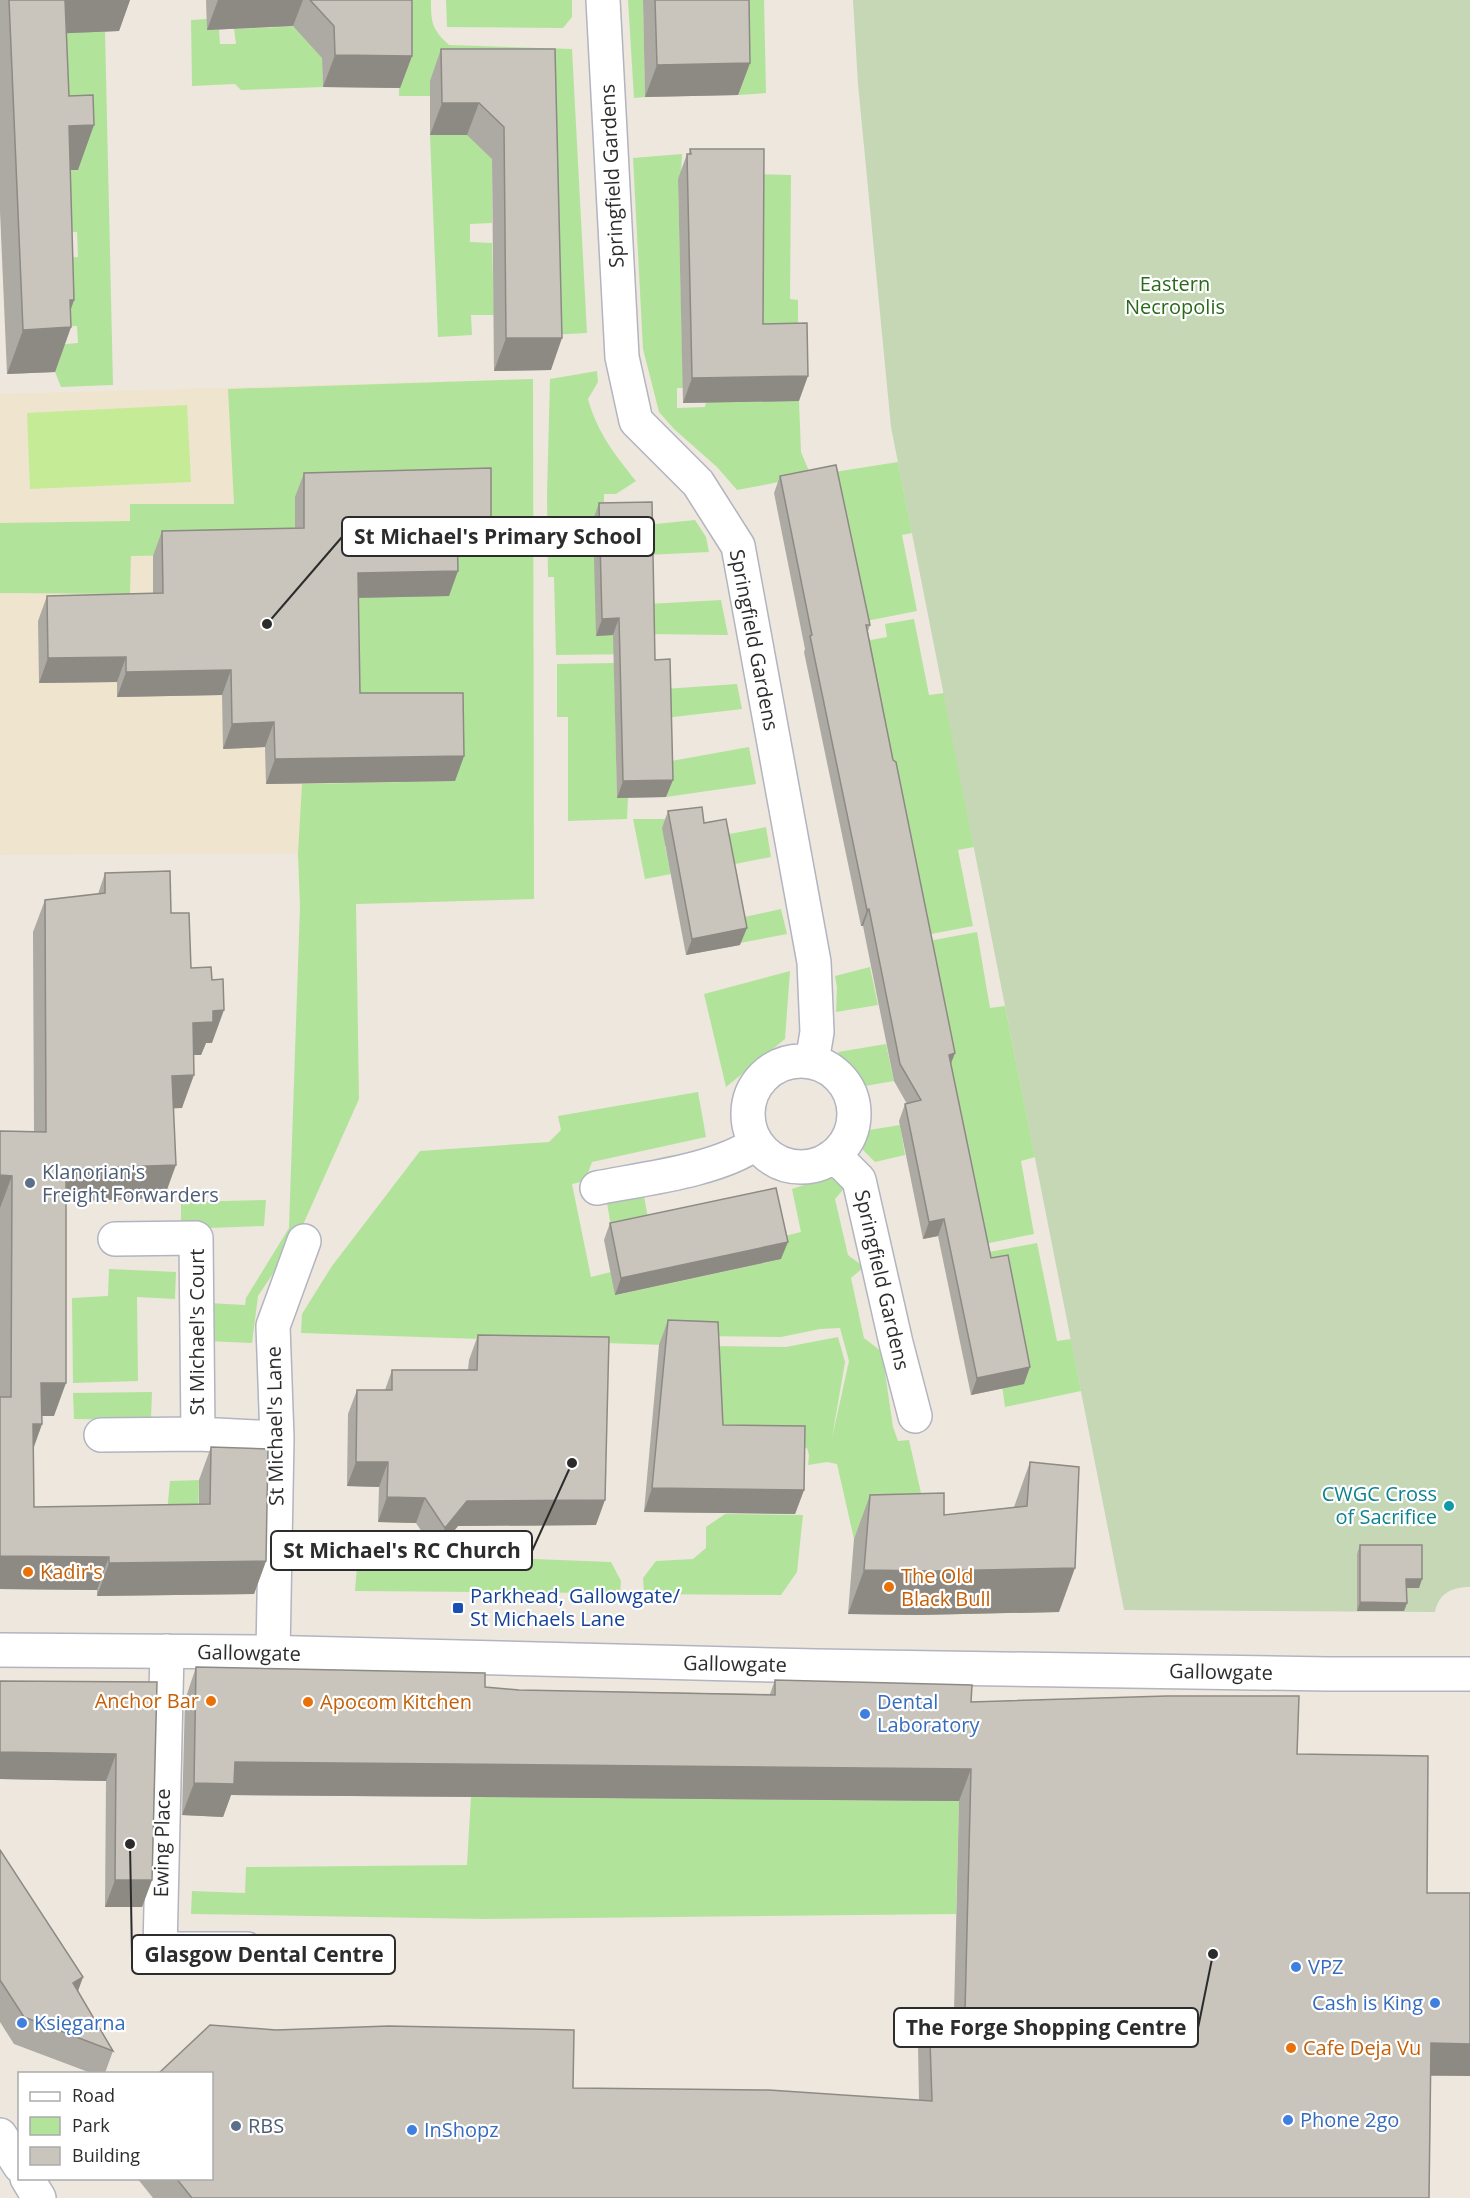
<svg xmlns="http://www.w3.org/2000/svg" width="1470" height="2198" font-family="'Open Sans',sans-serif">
<rect width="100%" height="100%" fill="#ede7de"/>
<path fill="#efe5ce" d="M533,379l1,520 -234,7 -3,-53 -297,2v-461z"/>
<path fill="#b2e39b" d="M401,0h30c0,23 1,29 18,45l123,4 15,284 -38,2 -3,-206 -116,-33h-31z
M446,0h126v17l-9,11 -116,-1z
M628,0h15l2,97 -11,1z
M736,0h28l2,93 -28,2z
M207,19v10l12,1 1,14h16l-2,-15 71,-3 17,27 1,34 -82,3 -6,-6 -43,2 -1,-66z
M105,31l8,354 -52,2 -6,-15 -1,-27 24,-2 -1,-17 -20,1 -3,-68 24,-2 -1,-25 -22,1 -3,-63 26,-1 -30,-135z
M430,135h45l17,17v71l-22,1v18l22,1 2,72h-23l1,20 -34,2z
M682,154l-1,20 -3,5 5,209h-6v20l28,-1 1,-5 93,-1 2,51 10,24 -74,14 -20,-23 -43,-38 -15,-17 -16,-63 -10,-191z
M754,174l37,1 -1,124 8,1v48l-45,1z
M597,371l1,11 -10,17c9,33 27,56 48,82l-20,13h-12v26l32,115 2,19 -82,1 -2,-78h-6l-1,-82 3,-116z
M533,379l1,520 -178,5 3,195 -61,137 -40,60 -6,47 -47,-2 3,-38 37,2 1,-7 43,-70 11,-322 -2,-53 4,-69 153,-3 -104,-63 -2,-120 99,-49 33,-56 -185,76 -38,-15 -127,2 -1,38 -130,-1v-70l130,-2v-17h104l-6,-115z
M898,462l14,71 -10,2 15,76 -66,13 -23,-151z
M695,520l11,17 3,15 -62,3 -1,-30z
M721,600l7,35 -80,-1v-30z
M914,619l15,76 15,-2 30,154 -16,3 15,76 -68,13 -45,-297 27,-5 -2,-13z
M614,663l3,135h11l-1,21 -59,2v-104h-11v-53z
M737,684l5,25 -77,9 -1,-29z
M749,747l7,37 -90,13v-35z
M633,819h48l1,24 -17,3 6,28 -26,5z
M766,827l5,30 -46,9 -6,-30z
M781,909l6,25 -47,9 -5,-24z
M977,932l13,76 15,-2 30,151 -14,4 13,73 -55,11 -72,-300z
M870,967l8,38 -42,7 1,-25 -2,-11z
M790,971l-5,68 -59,48 -22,-93z
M886,1044l8,37 -35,6 -21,-35z
M698,1092l8,45 -114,25 -7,19 -13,3 19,93 20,-5 5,23 165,-36 -4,-21 24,-6 -9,-43 54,-18 2,13 -13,15 13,56 16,12 -13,11 13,60 18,14 11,75 5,14 11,-1 19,84v13l-74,2 -17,-75 -10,-2 -19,3 1,-10 -2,-7 -11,2 -82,-1 -5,-103 77,1 52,-10 7,25 -13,76 17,-77 -9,-33 -20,1 -39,8 -89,-1 -27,9 -364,-12 1,-19 30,-48 88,-115 129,-9 12,-12 -3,-14z
M900,1125l5,30 -30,7 -17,-17 5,-14z
M644,1196l6,33 -37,9 -6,-35z
M266,1200l-2,26 -83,3v-27z
M1037,1243l20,98 14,-2 10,52 -76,16 -21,-154z
M109,1269l67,3 -1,27 -38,-2 1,84 -65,2 -1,-85 36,-2z
M152,1392l-1,28 -77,-1 -1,-26z
M199,1480l-1,53 -31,-21 3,-31z
M725,1514l78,1 -6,57 -16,23 -137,-1 -1,-16 13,-17 37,-2 13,-11v-21z
M374,1553l237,9 10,19 -1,12 -265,-2 2,-25z
M471,1797l488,4 -3,113 -472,5 -293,-5 1,-23 53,2 1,-26 221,-2z"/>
<path fill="#c5d7b5" d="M853,0h617v1587c-18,0 -31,6 -35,25l-311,-2 -233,-1183 -33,-343z"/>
<path fill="#c5eb97" d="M187,405l4,77 -161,7 -3,-76z"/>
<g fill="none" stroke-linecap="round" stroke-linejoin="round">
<defs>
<path id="minor" d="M603,0l19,357 14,64 62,62 40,63 76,416 3,70 -5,30
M748 1114a53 53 0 1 1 106 0a53 53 0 1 1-106 0Z
M830,1158l13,6 16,16 37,163 19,73
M597,1188c46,-9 123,-18 159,-45
M198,1434l79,4
M101,1435l97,-1 -2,-196 -81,1
M167,1651l-7,298h87
M273,1653l4,-215 -4,-112 31,-85"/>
<path id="tertiary" d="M0,1650l259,2 557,14 512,8h142
M0,2135l20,31
M27,2178l12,20"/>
</defs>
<use href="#minor" stroke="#b2b4bf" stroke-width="36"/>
<use href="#tertiary" stroke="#b2b4bf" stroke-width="36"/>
<use href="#minor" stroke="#fff" stroke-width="33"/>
<use href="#tertiary" stroke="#fff" stroke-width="33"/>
</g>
<path fill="#ada9a3" d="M0,0h130l-11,31 -53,2 3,63 9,74h-8l4,130 -3,9v18l-16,45 -48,2 -7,-163z
M206,0h206v56l-12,32 -77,-1 -1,-29 -29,-32 -86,4z
M643,0h106l1,63 -12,32 -93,2z
M441,49h114l-4,321 -57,1 -2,-212 -25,-24h-37v-54z
M690,149l73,175 36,77 -116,2 -5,-224 9,-25h2z
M304,473l178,76h-24l-9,47 -91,2 2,95 104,63 -9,25 -189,3 -1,-37 -42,2 -1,-54 -105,2v-15l-78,1 -1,-62 9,-25 106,-3v-37l9,-25 133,-2v-32z
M780,476l90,149 -2,6 25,129 62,293 -4,11 40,194 33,126 -53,11 -33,-159 -15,3 -24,-118 6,-17h2l-13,-23 -31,-155h-2l-57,-274 1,-3 -31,-156z
M599,503l56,157 11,137 -49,1 -4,-163 -17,1 -3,-116z
M668,811l36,12 36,122 -54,10 -24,-127z
M105,873l66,40 20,55 21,75h-6l-5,12h-7l-12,53h-8l-10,90 -98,3 -12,215h-12v8l-8,23v60l165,-3v-24l12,-33 55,114 -12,33 -157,2v-6l-97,-1v-458h34l-1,-199 12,-32 53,-6z
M610,1223l171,36 -166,36 -11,-55z
M668,1320l55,105 81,65 -9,24 -151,-2 15,-167z
M478,1335l118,190 -138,1 -22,27 -20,-30 -38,-1 1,-35 -32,-1 1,-72 9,-24h28l7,-20h76l1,-10z
M1030,1462l29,150 -141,3 -70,-1 6,-75 16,-44 74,20 70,-8z
M1360,1545l62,34 -3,9h-13l1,15 -3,8h-47v-57z
M196,1667l323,23 251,4 5,-14 196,22 326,52 130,139 43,183h-39l-2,122h-1276l-16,-20h75l361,-90 346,12 -1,-55 11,-33h25l5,-211 -728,-6 -8,22 -41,-2 3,-115z
M0,1681l157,1 -5,198 -10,27h-37l1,-126 -106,-2z
M0,1850l83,127 -5,14 35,60 -8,22h-14l-77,-29 -14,-22z"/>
<path fill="#8d8a84" d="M61,0h69l-11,31 -71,3z
M218,0h85l-10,26 -86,4z
M335,55l77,1 -12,32 -77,-1z
M750,63l-12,32 -93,2 12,-32z
M442,103h37l-12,32h-37z
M94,125l-16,45h-26l17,-44z
M70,300h4l-10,28 7,-1 -16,45 -48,2 16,-44z
M506,338h56l-11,32 -57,1z
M808,376l-9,25 -116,2 9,-25z
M491,524l-9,25 -34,1 9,-25z
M458,571l-9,25 -100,2 9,-25z
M619,618l-6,17 -17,1 6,-17z
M126,657l-9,25 -78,1 9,-25z
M231,670l-9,25 -105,2 9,-25z
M274,722l-9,25 -42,2 9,-25z
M464,756l-9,25 -189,3 9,-25z
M673,780l-7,17 -49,1 6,-17z
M869,909l-6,17h-2l6,-16z
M747,928l-7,17 -54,10 6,-16z
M224,1010l-12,33h-6l-5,12h-20l12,-32 20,-12z
M955,1053l-7,17 1,-15z
M194,1075l-12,33 -22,1 12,-33z
M176,1165l-12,33 -110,4 12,-33z
M0,1175l12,1 -12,32z
M944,1219l-6,17 -15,3 6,-17z
M788,1242l-7,17 -166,36 6,-17z
M1030,1367l-6,17 -53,11 6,-17z
M41,1383h25l-12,33h-25z
M33,1424h9l-12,33z
M356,1462h32l-9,25 -32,-1z
M652,1488l152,2 -9,24 -151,-2z
M387,1497l38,1 -9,25 -38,-1z
M605,1500l-9,25 -138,1 -22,27 9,-25 22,-27z
M0,1556l109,1 -12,33 -97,-1z
M266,1561l-12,33 -157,2 12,-33z
M1075,1568l-16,44 -141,3 -70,-1 16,-44z
M1406,1579h16l-3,9h-16z
M1360,1602l47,1 -3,8h-47z
M0,1752l116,2 -10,27 -106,-2z
M235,1762l736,7 -12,32 -728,-6 -8,22 -41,-2 12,-32z
M115,1880h37l-10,27h-37z
M83,1977l-10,27v-21z
M1431,2043l39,1v32l-51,-1z"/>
<path fill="#c9c5bd" stroke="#8d8a84" stroke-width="1.5" d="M9,0h56l4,96 24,-1 1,30 -25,1 5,174h-4l1,27 -48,3z
M310,0h102v56l-77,-1 -1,-29z
M655,0h94l1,63 -93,2z
M441,49h114l7,289h-56l-2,-211 -25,-24h-37z
M690,149h74l-1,175 44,-1 1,53 -116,2 -5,-224h4z
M836,465l34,160h-4l27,135 3,2 59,291 -6,2 42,203 17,-3 22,112 -53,11 -33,-159 -15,3 -24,-118 16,-4 -21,-36 -31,-155 -2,1 -57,-274 2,-1 -32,-159z
M491,468v56l-34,1 1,46 -100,2 2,120h103l1,63 -189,3 -1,-37 -42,2 -1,-54 -105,2v-15l-78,1 -1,-62 116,-3 -1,-62 142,-3v-55z
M652,502l3,158 15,-1 3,121 -50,1 -4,-163 -17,1 -3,-116z
M702,807l2,16 22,-4 21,109 -55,11 -24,-128z
M170,871l1,42h18l2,55 20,-1 1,13 11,-1 1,31 -11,1v11l-20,1 1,52 -22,1 4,89 -110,4v214h-25l1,41h-9l1,83 176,-3 1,-57 57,2 -2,112 -157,2v-6l-109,-1v-159h11l1,-221 -12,-1v-44l46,1 -1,-232 60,-7v-20z
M776,1188l12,54 -167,36 -11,-55z
M668,1320l50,2 5,103 82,1 -1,64 -152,-2z
M478,1335l131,2 -4,163 -138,1 -22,27 -20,-30 -38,-1 1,-35h-32l1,-72h35v-20h85z
M1030,1462l49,5 -4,101 -141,3 -70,-1 6,-75 74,-2v22l83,-9z
M1360,1545h62v34h-16l1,24 -47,-1z
M196,1667l289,6v14l34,3 256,5v-15l197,5 -1,17 196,-6h132l-2,58 131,2 -1,137h43v151l-39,-1 -2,155h-1237l-16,-20h36v-105h-53l51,-48 66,5 113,-4 185,4 -1,58 196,2 163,11 -3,-89 36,-1 6,-242 -736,-7 -1,22 -40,-1z
M0,1681l157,1 -5,198h-37l1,-126 -116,-2z
M0,1850l83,127 -10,6 40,68 -89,-34 -24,-37z"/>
<g fill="#5c6f8a" stroke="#fff" stroke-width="2">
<circle cx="30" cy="1183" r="6"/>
<circle cx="236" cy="2126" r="6"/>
</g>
<circle fill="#0f9aa8" stroke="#fff" stroke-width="2" cx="1449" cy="1506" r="6"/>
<g fill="#e8710a" stroke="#fff" stroke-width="2">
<circle cx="28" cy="1572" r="6"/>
<circle cx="889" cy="1587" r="6"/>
<circle cx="211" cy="1701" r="6"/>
<circle cx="308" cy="1702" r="6"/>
<circle cx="1291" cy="2048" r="6"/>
</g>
<rect fill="#1a4fb4" stroke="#fff" stroke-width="2" x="452" y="1602" width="12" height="12" rx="3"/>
<g fill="#3f7fe0" stroke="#fff" stroke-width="2">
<circle cx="865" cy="1714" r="6"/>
<circle cx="1296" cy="1967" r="6"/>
<circle cx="1435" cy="2003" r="6"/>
<circle cx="22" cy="2023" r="6"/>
<circle cx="1288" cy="2120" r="6"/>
<circle cx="412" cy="2130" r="6"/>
</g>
<g text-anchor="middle" stroke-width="4.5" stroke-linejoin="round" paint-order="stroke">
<g font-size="20" fill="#2c2c2c" stroke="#fff">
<text transform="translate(612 176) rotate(-93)" y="7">Springfield Gardens</text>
<text transform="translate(754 640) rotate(79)" y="7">Springfield Gardens</text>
<text transform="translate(882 1280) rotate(77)" y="7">Springfield Gardens</text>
<text transform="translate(197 1332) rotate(-90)" y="7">St Michael's Court</text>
<text transform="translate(275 1426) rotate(-91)" y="7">St Michael's Lane</text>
<text transform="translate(249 1653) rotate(1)" y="7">Gallowgate</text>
<text transform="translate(735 1664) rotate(1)" y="7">Gallowgate</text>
<text transform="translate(1221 1672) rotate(1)" y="7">Gallowgate</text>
<text transform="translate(162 1843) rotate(-89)" y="7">Ewing Place</text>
</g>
<g font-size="20" fill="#2a6a1b" stroke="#fff">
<text x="1175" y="291">Eastern<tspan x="1175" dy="23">Necropolis</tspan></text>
</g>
<g font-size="20" fill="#4e5e75" stroke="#fff" text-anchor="start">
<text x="42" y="1179">Klanorian's<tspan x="42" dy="23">Freight Forwarders</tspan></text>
<text x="248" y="2133">RBS</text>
</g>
<g font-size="20" fill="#0d838f" stroke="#fff" text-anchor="end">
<text x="1437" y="1501">CWGC Cross<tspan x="1437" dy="23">of Sacrifice</tspan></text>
</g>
<g font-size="20" fill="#c56008" stroke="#fff" text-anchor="start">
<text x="40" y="1579">Kadir's</text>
<text x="901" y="1583">The Old<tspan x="901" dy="23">Black Bull</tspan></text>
<text x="199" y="1708" text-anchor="end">Anchor Bar</text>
<text x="320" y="1709">Apocom Kitchen</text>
<text x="1303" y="2055">Cafe Deja Vu</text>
</g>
<g font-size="20" fill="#164399" stroke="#fff" text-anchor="start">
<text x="470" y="1603">Parkhead, Gallowgate/<tspan x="470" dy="23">St Michaels Lane</tspan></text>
</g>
<g font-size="20" fill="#366cbe" stroke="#fff" text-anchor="start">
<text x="877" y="1709">Dental<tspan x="877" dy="23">Laboratory</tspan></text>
<text x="1308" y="1974">VPZ</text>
<text x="1423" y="2010" text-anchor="end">Cash is King</text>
<text x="34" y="2030">Księgarna</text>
<text x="1300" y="2127">Phone 2go</text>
<text x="424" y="2137">InShopz</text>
</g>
</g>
<path fill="none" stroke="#2c2c2c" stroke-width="2" d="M267 624L342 537M572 1463L532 1551M130 1844L132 1955M1213 1954L1198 2028"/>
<g fill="#2c2c2c" stroke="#fff" stroke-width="2">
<circle cx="267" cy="624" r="6"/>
<circle cx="572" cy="1463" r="6"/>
<circle cx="130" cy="1844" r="6"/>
<circle cx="1213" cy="1954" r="6"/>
</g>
<g fill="#fff" stroke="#2c2c2c" stroke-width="2">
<rect x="342" y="517" width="312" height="39" rx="6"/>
<rect x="271" y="1531" width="261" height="39" rx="6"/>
<rect x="132" y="1935" width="263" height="39" rx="6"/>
<rect x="894" y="2008" width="304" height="39" rx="6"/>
</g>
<g font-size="21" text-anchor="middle" font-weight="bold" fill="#2c2c2c">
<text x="498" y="544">St Michael's Primary School</text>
<text x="402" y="1558">St Michael's RC Church</text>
<text x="264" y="1962">Glasgow Dental Centre</text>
<text x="1046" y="2035">The Forge Shopping Centre</text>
</g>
<rect x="18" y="2072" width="195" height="108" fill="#ffffff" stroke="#ababab" stroke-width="1.5"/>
<rect x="30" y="2092" width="30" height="9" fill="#ffffff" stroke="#ababab" stroke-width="1.5"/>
<text x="72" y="2102" font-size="18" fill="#2c2c2c">Road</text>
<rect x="30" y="2117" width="30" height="18" fill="#b2e39b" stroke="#ababab" stroke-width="1.5"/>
<text x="72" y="2132" font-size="18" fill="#2c2c2c">Park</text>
<rect x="30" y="2147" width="30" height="18" fill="#c9c5bd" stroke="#ababab" stroke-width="1.5"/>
<text x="72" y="2162" font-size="18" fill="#2c2c2c">Building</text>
</svg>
